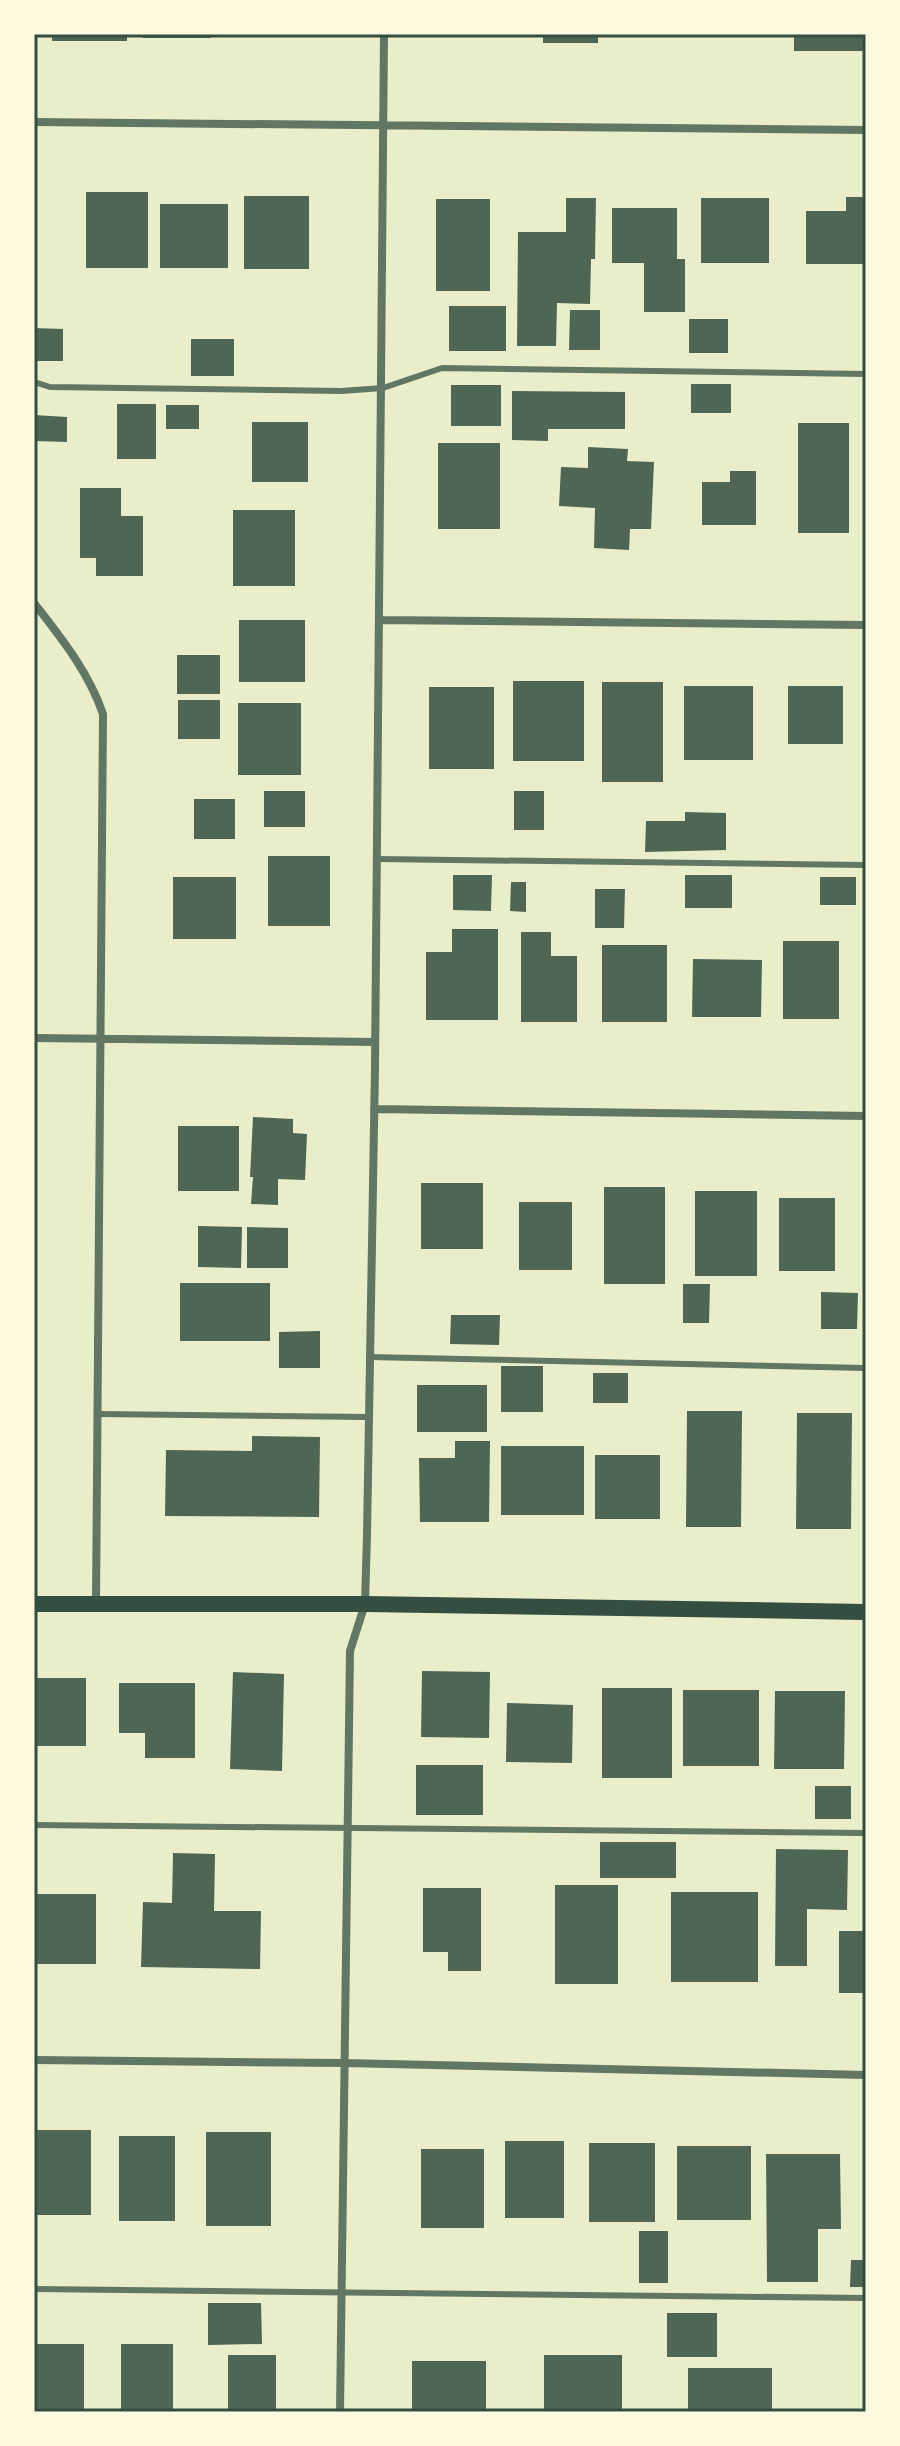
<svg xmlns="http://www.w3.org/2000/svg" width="900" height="2446" font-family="'Nunito Sans',sans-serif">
<rect width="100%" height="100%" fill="#e9edc9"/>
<path fill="#4f6655" d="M52,34h75v7h-75z
M143,34h68v4h-68z
M543,34h55v9h-55z
M794,34h70v17h-70z
M86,192h62v76h-62z
M244,196h65v73h-65z
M846,197h20v67h-60v-53h40z
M566,198h30l-1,61h-4l-1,45 -33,-1 -1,43h-39l1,-114h48z
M701,198h68v65h-68z
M436,199h54v92h-54z
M160,204h68v64h-68z
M612,208h65v51h8v53h-41v-49h-32z
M449,306h57v45h-57z
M570,310h30v40h-31z
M689,319h39v34h-39z
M34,328l29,1v32h-29z
M191,339h43v37h-43z
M691,384h40v29h-40z
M451,385h50v41h-50z
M512,391l113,1v37h-77v12l-36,-1z
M117,404h39v55h-39z
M166,405h33v24h-33z
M34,415l33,2v25l-33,-1z
M252,422h56v60h-56z
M798,423h51v110h-51z
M438,443h62v86h-62z
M588,447l40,2 -1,12 27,1 -3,67h-21l-1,21 -35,-2 1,-40 -36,-2 2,-39 27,1z
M730,471h26v54h-54v-43h28z
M80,488h41v28h22v60h-47v-18h-16z
M233,510h62v76h-62z
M239,620h66v62h-66z
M177,655h43v39h-43z
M513,681h71v80h-71z
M602,682h61v100h-61z
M684,686h69v74h-69z
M788,686h55v58h-55z
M429,687h65v82h-65z
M178,700h42v39h-42z
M238,703h63v72h-63z
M264,791h41v36h-41z
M514,791h30v39h-30z
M194,799h41v40h-41z
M685,812l41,1v37l-81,2 1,-31h39z
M268,856h62v70h-62z
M453,875h39l-1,36 -38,-1z
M685,875h47v33h-47z
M173,877h63v62h-63z
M820,877h36v28h-36z
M511,882h15v30l-16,-1z
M595,889h30l-1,39h-29z
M452,929h46v91h-72v-68h26z
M521,932h30v24h26v66h-56z
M783,941h56v78h-56z
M602,945h65v77h-65z
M693,959l69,1 -1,57h-69z
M253,1117l40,2v14l14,1 -2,46 -27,-1v26l-27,-1 2,-27h-3z
M178,1126h61v65h-61z
M421,1183h62v66h-62z
M604,1187h61v97h-61z
M695,1191h62v85h-62z
M779,1198h56v73h-56z
M519,1202h53v68h-53z
M198,1226l44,1 -1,41 -43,-1z
M247,1227l41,1v40h-41z
M180,1283h90v58h-90z
M683,1284h27l-1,39h-26z
M821,1292l37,1 -1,36h-36z
M451,1315h49l-1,30 -49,-1z
M320,1331v37h-41v-36z
M501,1366h42v46h-42z
M593,1373h35v30h-35z
M417,1385h70v47h-70z
M687,1411h55l-1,116h-55z
M797,1413h55l-1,116h-55z
M252,1436l68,1 -1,80 -154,-1 1,-66 86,1z
M455,1441h35l-1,81h-69l-1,-64h36z
M501,1446h83v69h-83z
M595,1455h65v64h-65z
M422,1671l68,1 -1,66 -68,-1z
M233,1672l51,2 -2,97 -52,-2z
M34,1678h52v68h-52z
M119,1683h76v75h-50v-25h-26z
M602,1688h70v90h-70z
M683,1690h76v76h-76z
M775,1691h70l-1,78h-70z
M507,1703l66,2 -1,58 -66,-1z
M416,1765h67v50h-67z
M815,1786h36v33h-36z
M600,1842h76v36h-76z
M776,1849l72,1 -1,60 -40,-1v57h-32z
M173,1853l42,1 -1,57h47l-1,58 -119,-2 2,-65 29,1z
M555,1885h63v99h-63z
M423,1888h58v83h-33v-19h-25z
M671,1892h87v90h-87z
M34,1894h62v70h-62z
M839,1931h27v62h-27z
M34,2130h57v85h-57z
M206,2132h65v94h-65z
M119,2136h56v85h-56z
M505,2141h59v77h-59z
M589,2143h66v79h-66z
M677,2146h74v74h-74z
M421,2149h63v79h-63z
M766,2154h74l1,75h-23v53h-51z
M639,2231h29v52h-29z
M851,2260h15v27h-16z
M208,2303h53l1,41 -54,1z
M667,2313h50v44h-50z
M34,2344h50v68h-50z
M121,2344h52v68h-52z
M228,2355h48v57h-48z
M544,2355h78v57h-78z
M412,2361h74v51h-74z
M688,2368h84v44h-84z"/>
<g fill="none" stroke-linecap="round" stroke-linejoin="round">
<path stroke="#617663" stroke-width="6" d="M34,382l16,5 291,4 42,-3 59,-20 424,6
M377,859l489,6
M369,1357l497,11
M98,1414l270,3
M34,1825l832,8
M34,2289l832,9"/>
<path stroke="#617663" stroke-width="8" d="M34,122l832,8
M34,603c28,36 54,68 69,111l-7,890
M379,620l487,5
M34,1038l341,4
M374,1109l492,7
M34,2060l310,3 522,12
M340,2412l10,-761 15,-47 2,-69 8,-467 9,-1034"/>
<path stroke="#344e41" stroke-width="16" d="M34,1604h331l501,8"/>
</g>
<rect width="900" height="2446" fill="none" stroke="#fefae0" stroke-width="72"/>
<rect x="36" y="36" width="828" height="2374" fill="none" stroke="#344e41" stroke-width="3"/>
</svg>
